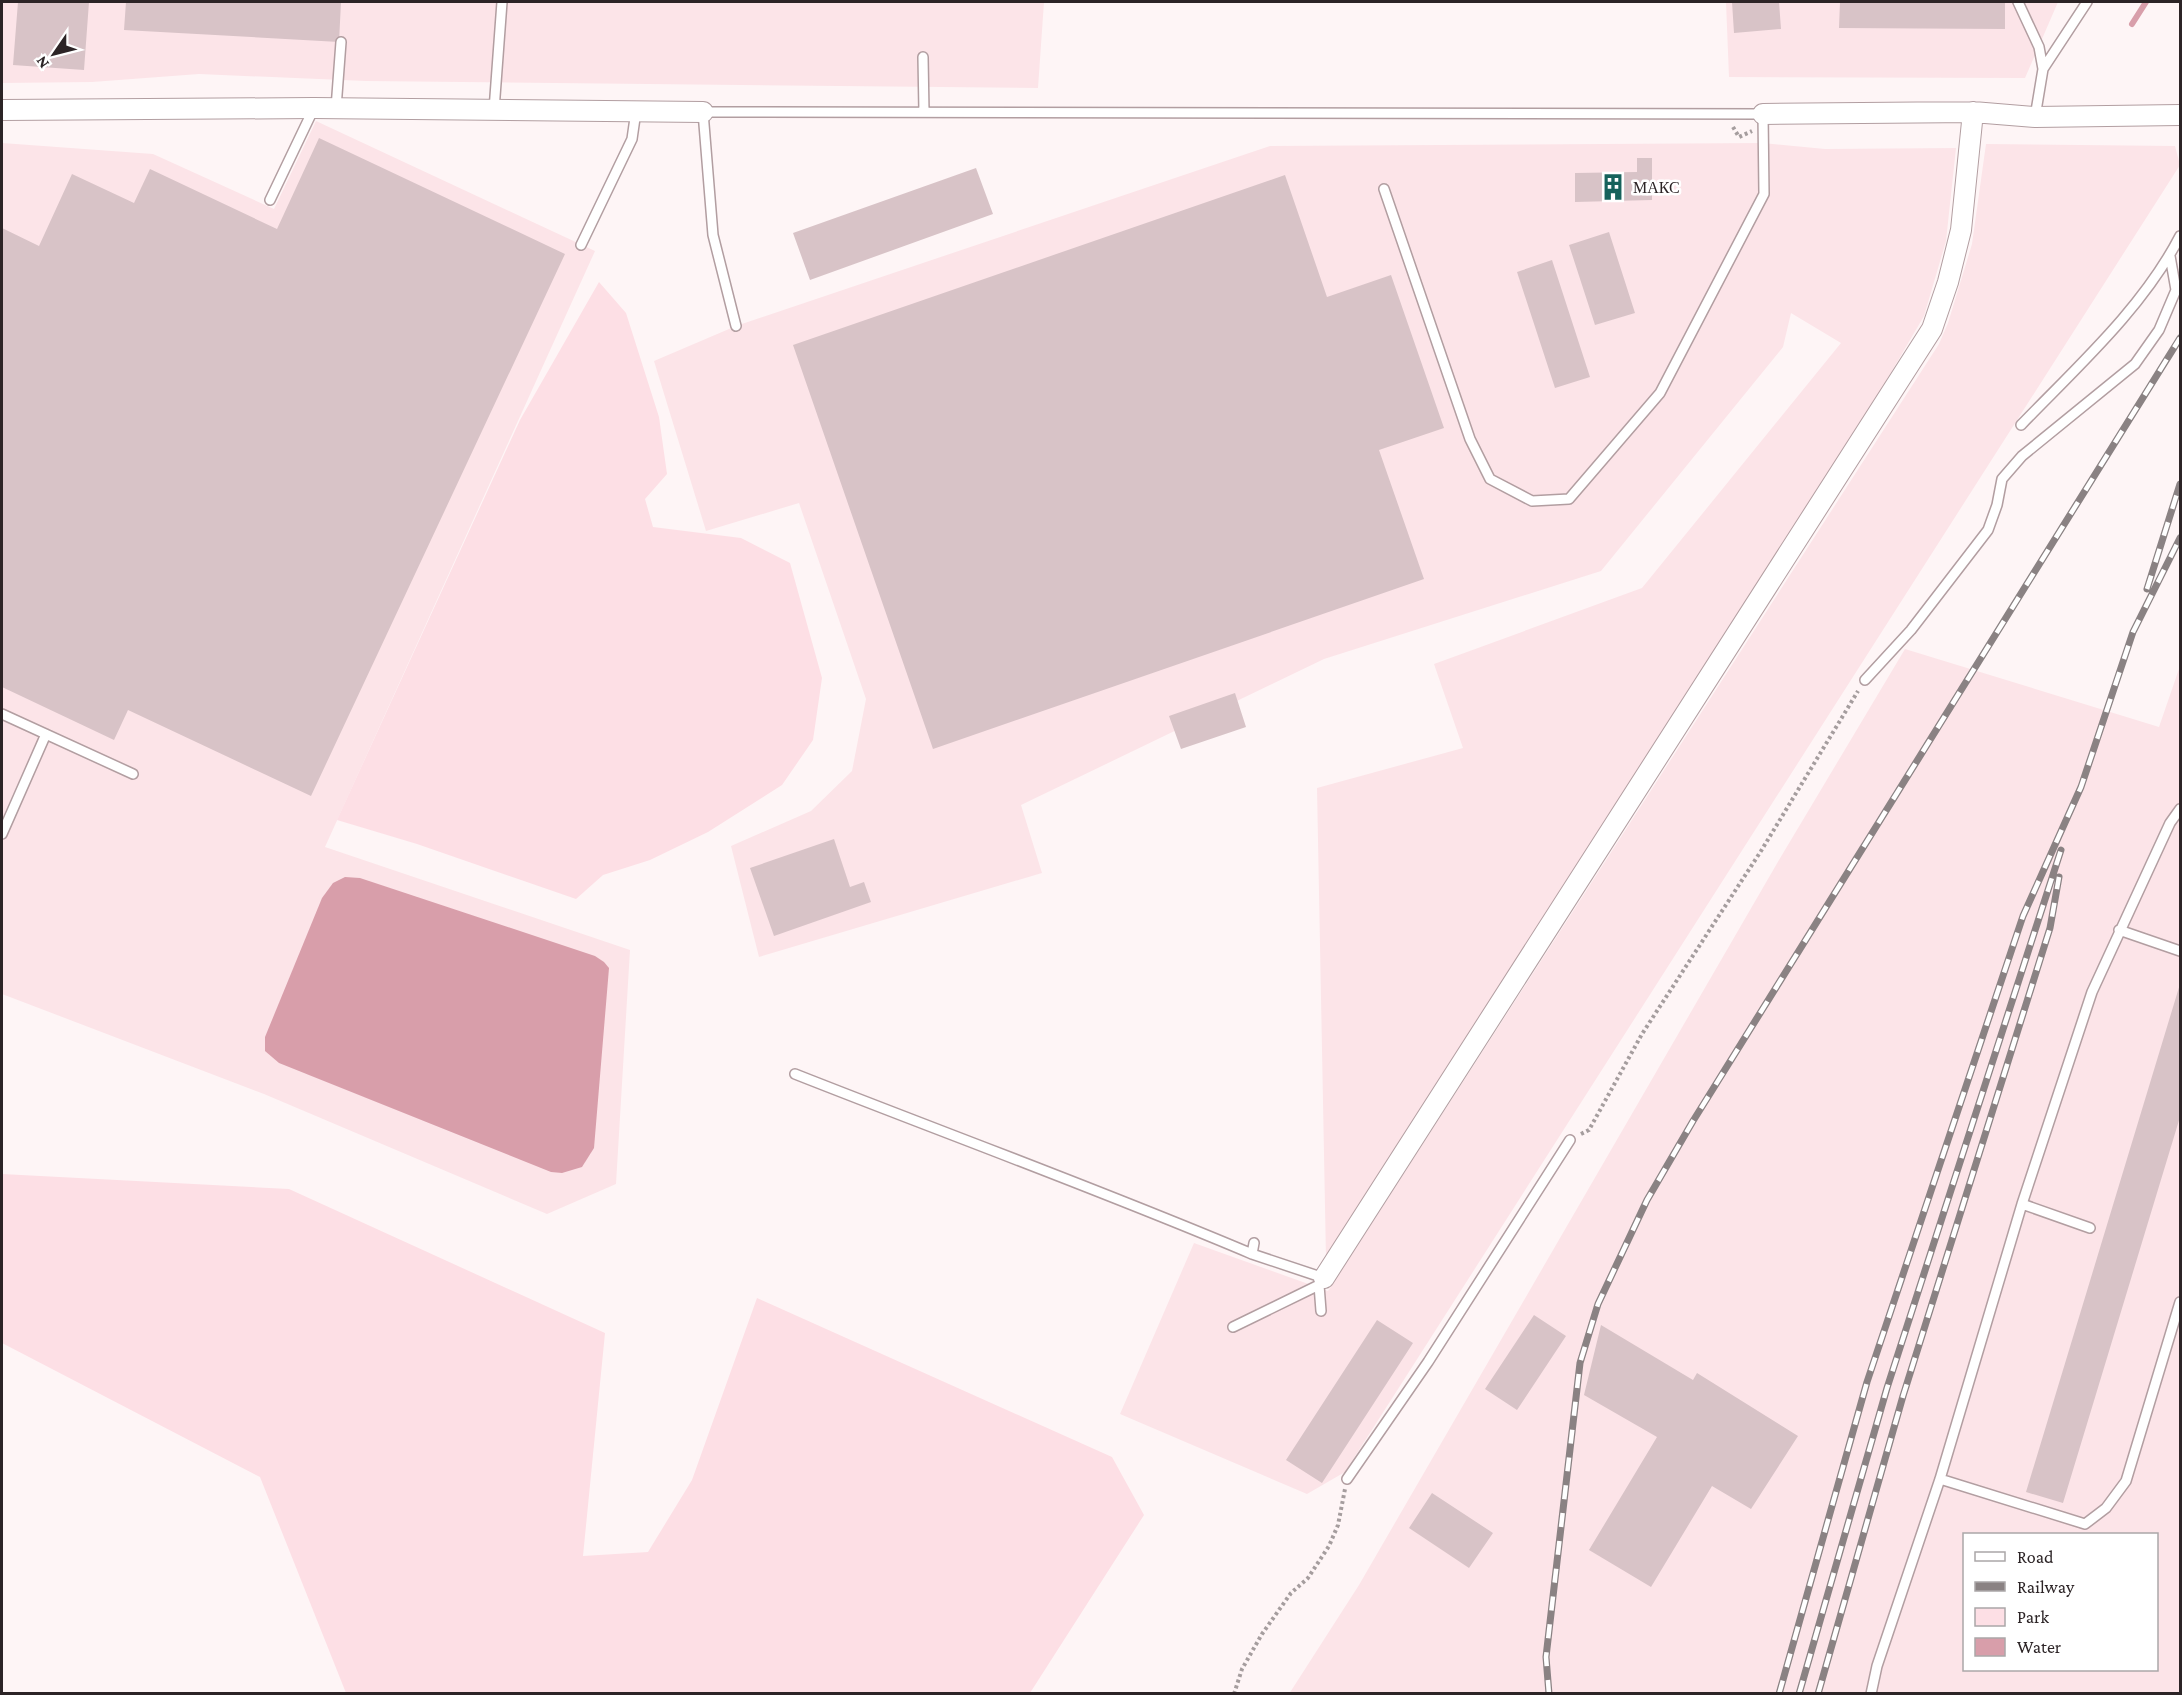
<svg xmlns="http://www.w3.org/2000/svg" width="2182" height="1695" font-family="'Crimson Pro',serif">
<rect width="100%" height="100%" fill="#fef5f6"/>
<path fill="#fce4e8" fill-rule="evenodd" d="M2,2h1042l-6,86 -672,-7 -167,-7 -107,8 -90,1z
M1726,2h332l-33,76 -296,-1z
M316,121l279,130 -270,596 305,103 -14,234 -69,30 -283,-120 -262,-100v-851l151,11 121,55z
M1763,143l62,6 131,-1 -10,93 -22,75 -66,113 -532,829 -9,-470 146,-40 -29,-84 208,-76 199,-245 -50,-30 -8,34 -182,224 -277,88 -303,146 21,68 -283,84 -28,-111 80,-35 41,-40 14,-72 -67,-196 -93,28 -52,-170 82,-35 534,-180z
M1986,144l189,2 5,19 -835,1307 -38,22 -187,-80 74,-171 134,48 611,-947 9,-21 24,-79z
M1905,649l254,78 21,-61v1027l-891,1 70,-109 420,-725zM1964,1534h192v136h-192z"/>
<path fill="#fddfe5" d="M599,282l27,31 33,104 8,57 -22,25 8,28 88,11 49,25 32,115 -9,62 -31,45 -74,47 -58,28 -47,15 -27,24 -159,-55 -80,-24 183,-400z
M2,1174l287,15 316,144 -22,223 65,-4 44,-72 65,-182 355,159 32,58 -114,178h-684l-86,-216 -258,-134z"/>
<path fill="#d89eaa" d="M345,877l15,1 235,78 9,6 5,6 -15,180 -12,19 -20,6 -11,-1 -272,-109 -14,-12v-14l57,-139 11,-15z"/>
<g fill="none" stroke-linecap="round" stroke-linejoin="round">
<path stroke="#d89eaa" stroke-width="6" d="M2132,24l14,-22"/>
</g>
<path fill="#d8c3c7" d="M18,2h71l-5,68 -71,-5z
M126,2h215l-2,40 -215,-12z
M1732,2h47l2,27 -47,4z
M1840,2h165v27l-166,-1z
M319,138l246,116 -254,542 -183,-86 -14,30 -112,-53v-459l37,18 33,-72 62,29 16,-34 127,60z
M1637,158h15v42l-77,2v-29l62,-1z
M976,168l17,46 -183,66 -17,-47z
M1285,175l42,122 64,-22 53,153 -65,22 45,129 -491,170 -140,-404z
M1609,232l26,81 -40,12 -26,-80z
M1552,260l38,117 -35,11 -38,-116z
M1235,693l11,34 -65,22 -12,-33z
M834,839l16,48 14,-5 7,20 -97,34 -24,-68z
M2180,984v133l-117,386 -37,-11z
M1534,1315l32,21 -49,74 -32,-21z
M1377,1320l36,23 -91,140 -36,-23z
M1601,1325l92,55 4,-7 101,63 -47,73 -39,-23 -61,101 -62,-37 68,-113 -73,-42z
M1432,1493l61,40 -24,35 -60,-40z"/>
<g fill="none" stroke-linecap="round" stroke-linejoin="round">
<defs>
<path id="lane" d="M2018,2l21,45 4,22
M923,57l1,55
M336,108l5,-66
M494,110l8,-108
M2035,117l8,-48 44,-67
M270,200l44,-92
M581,245l51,-106 4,-28
M736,326l-23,-91 -10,-123 1060,2 1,80 -104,199 -91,106 -37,2 -42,-22 -20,-40 -86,-250
M2021,425c56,-58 122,-117 159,-189
M1865,680l46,-50 77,-100 9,-25 5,-26 20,-23 113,-92 24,-34 17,-40 -6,-34
M2,714l131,60
M2,834l44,-100
M2119,930l61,21
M795,1074c152,60 306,116 457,180
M2022,1204l68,24
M1254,1243l-2,11 72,24 -5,7 2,26
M1233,1327l86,-42
M1347,1479l81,-117 142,-222
M1940,1479l145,45 21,-16 20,-27 54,-179
M1871,1694l6,-28 63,-187 82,-275 70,-212 78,-169 10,-14"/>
<path id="street" d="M2,110l312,-2 389,4
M1763,114l210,-2 62,5 145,-2
M1324,1278l608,-949 16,-47 13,-52 12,-118"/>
</defs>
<use href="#lane" stroke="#b29ea1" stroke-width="12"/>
<use href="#street" stroke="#b29ea1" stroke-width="22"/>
<path stroke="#a59d9e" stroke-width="4" stroke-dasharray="3 3" stroke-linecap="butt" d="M1733,127l6,10 13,-6
M1581,1134l8,-4 53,-96 119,-183 97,-160
M1234,1694l8,-25 20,-35 29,-41 17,-15 21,-32 9,-21 7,-36"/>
<use href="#lane" stroke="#fff" stroke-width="9"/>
<use href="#street" stroke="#fff" stroke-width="20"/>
<defs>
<path id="rail" d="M2147,589l33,-105
M1549,1694l-3,-37 34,-294 18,-59 49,-104 46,-79 487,-783
M1779,1694l88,-312 156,-466 58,-129 52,-155 47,-94
M1799,1694l88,-306 174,-538
M1818,1694l85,-298 147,-468 9,-51"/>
</defs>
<use href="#rail" stroke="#8a8283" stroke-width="7"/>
<use href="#rail" stroke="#fff" stroke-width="4.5" stroke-dasharray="14" stroke-linecap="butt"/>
</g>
<defs>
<symbol id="building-bare" viewBox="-9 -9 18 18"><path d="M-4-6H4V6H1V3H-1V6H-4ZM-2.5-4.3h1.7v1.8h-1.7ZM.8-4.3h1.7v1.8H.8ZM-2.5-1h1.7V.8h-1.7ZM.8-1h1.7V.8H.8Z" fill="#16625b" stroke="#fff" stroke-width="2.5" paint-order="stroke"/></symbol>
</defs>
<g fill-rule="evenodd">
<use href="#building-bare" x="1594" y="168" width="38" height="38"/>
</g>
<g text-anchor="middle" stroke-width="5" stroke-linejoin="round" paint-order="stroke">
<g font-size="16" fill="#2c2426" stroke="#fff" text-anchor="start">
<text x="1633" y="193">МАКС</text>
</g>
</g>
<rect width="2182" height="1695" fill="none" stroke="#2c2426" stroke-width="6"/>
<rect x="1963" y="1533" width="195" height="138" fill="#ffffff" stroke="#aba7a8" stroke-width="1.5"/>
<rect x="1975" y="1552" width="30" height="9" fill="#ffffff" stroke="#aba7a8" stroke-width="1.5"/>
<text x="2017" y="1563" font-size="18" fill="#2c2426">Road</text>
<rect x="1975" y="1582" width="30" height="9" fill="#8a8283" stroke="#aba7a8" stroke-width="1.5"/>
<text x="2017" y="1593" font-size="18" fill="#2c2426">Railway</text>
<rect x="1975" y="1608" width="30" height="18" fill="#fddfe5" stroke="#aba7a8" stroke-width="1.5"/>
<text x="2017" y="1623" font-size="18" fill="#2c2426">Park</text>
<rect x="1975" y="1638" width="30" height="18" fill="#d89eaa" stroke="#aba7a8" stroke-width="1.5"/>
<text x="2017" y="1653" font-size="18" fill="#2c2426">Water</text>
<g transform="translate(54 54) rotate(235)" stroke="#ffffff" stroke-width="4.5" paint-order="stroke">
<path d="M0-4.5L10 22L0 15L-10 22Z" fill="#2c2426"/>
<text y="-9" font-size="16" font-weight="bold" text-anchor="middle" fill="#2c2426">N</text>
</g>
</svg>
